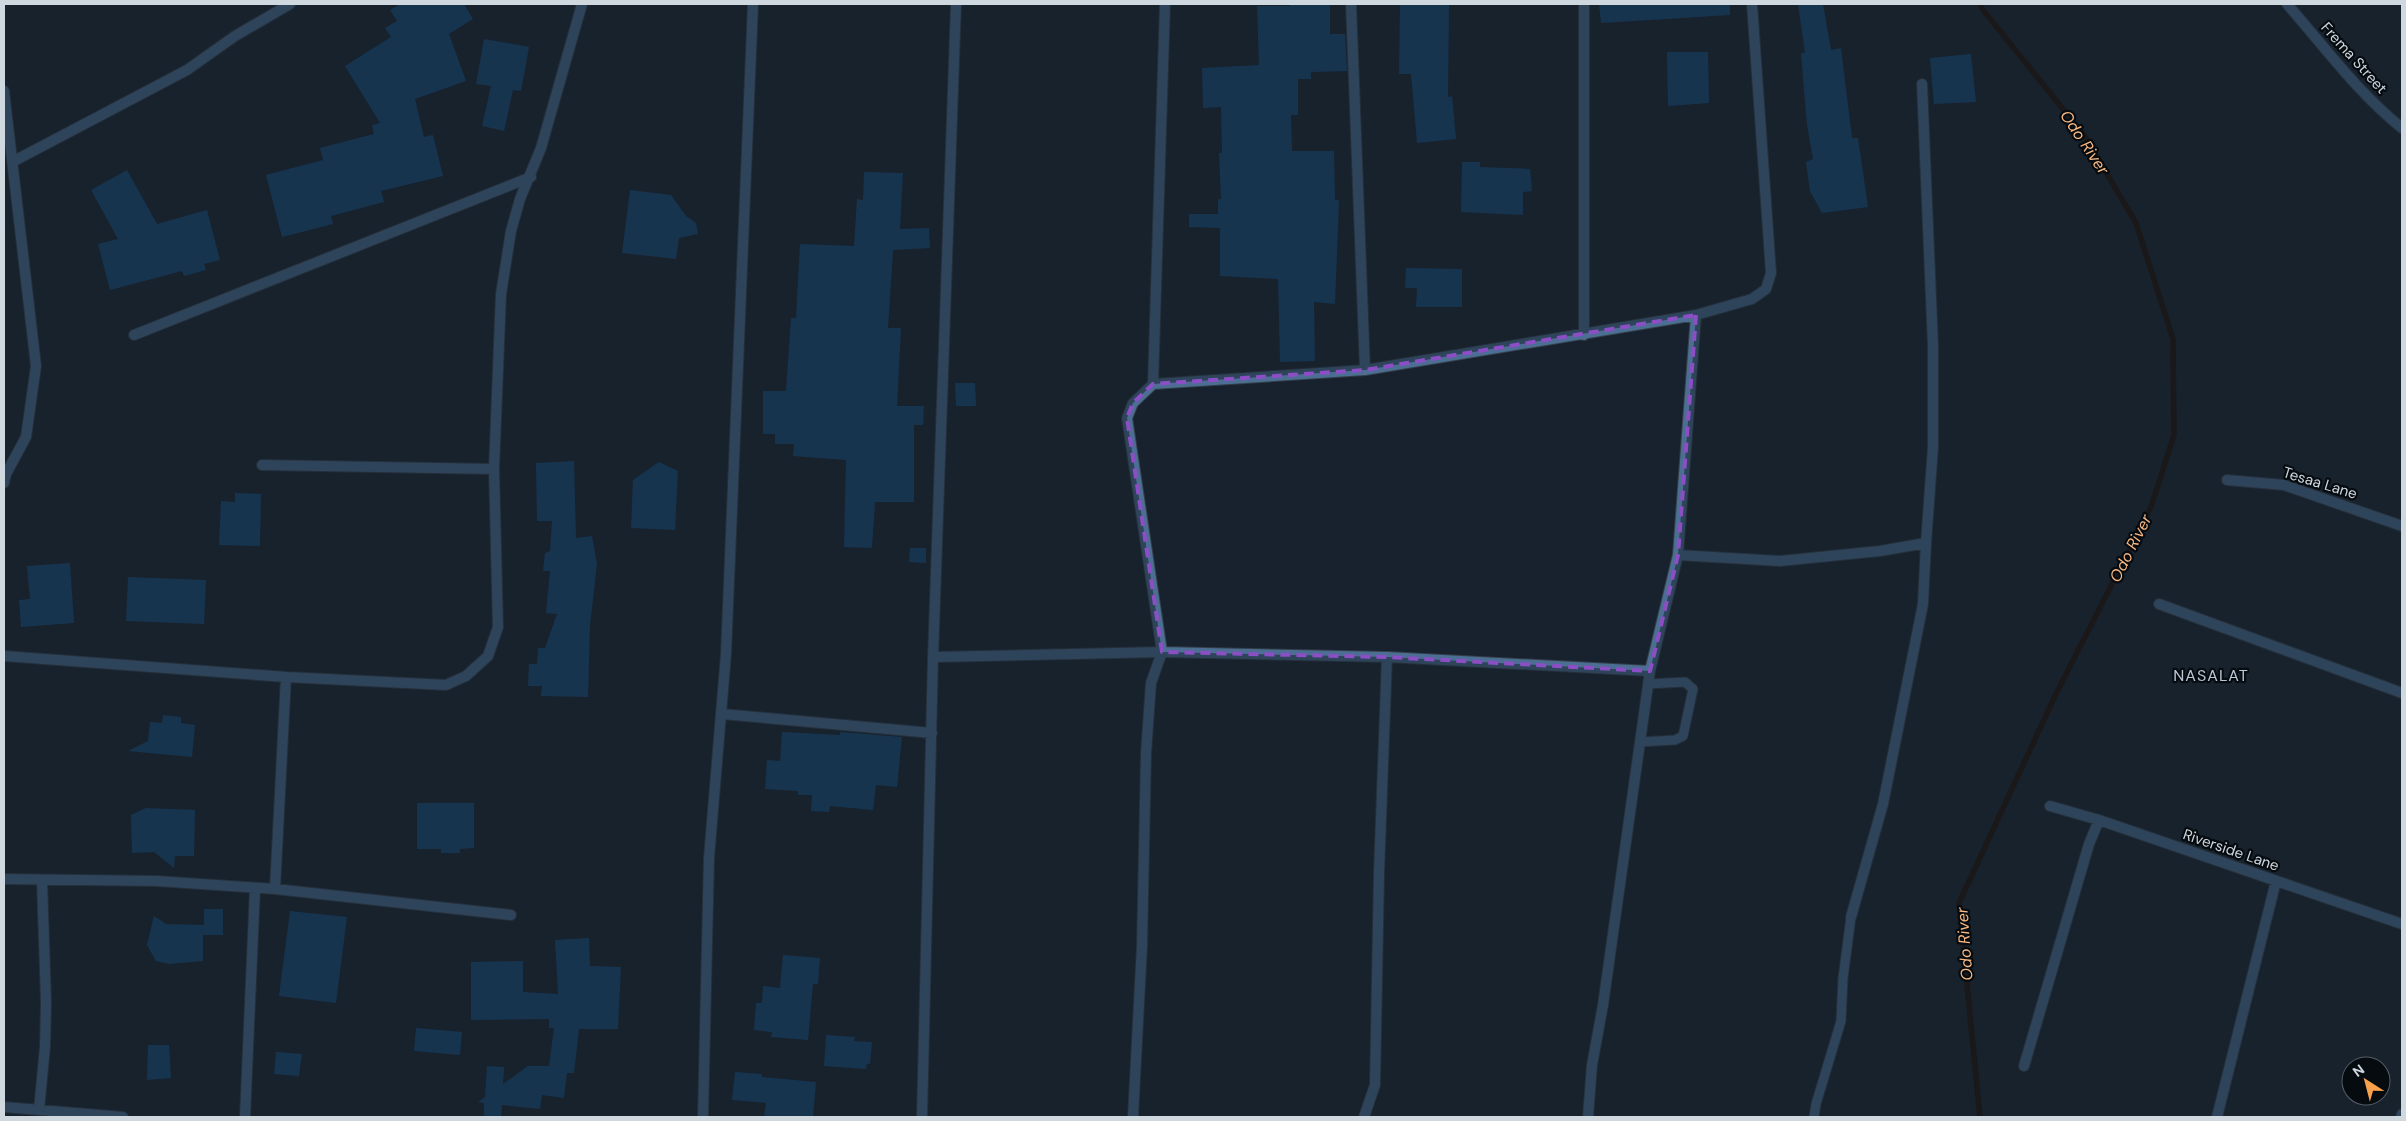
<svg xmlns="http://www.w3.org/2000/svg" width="2406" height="1121" font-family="'DM Sans',sans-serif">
<rect width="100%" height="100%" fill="#17222e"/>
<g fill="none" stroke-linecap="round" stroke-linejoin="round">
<path stroke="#1d0d01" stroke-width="5.5" d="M1980,4l3,6 101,125 52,88 37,116 1,96 -23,72 -96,189 -96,207 21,214"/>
</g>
<path fill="#184979" d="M400,4h64l9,15 -24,15 17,47 -51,18 9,38 9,-2 10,41 -62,15 3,11 -53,14 2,8 -51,13 -16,-62 57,-15 -3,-12 54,-14 -2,-9 8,-2 -35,-57 46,-29 -6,-9 12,-7 -7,-11z
M1290,4h40v30h15l2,37 -36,1v7h-13v36h-7l1,36h42l1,49h4l-4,104 -21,-2 1,59 -35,1 -2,-83 -58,-3v-48l-31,-1v-13h29v-15h3l-2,-46h3l-1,-46 -18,1 -1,-40 57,-3 -2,-59h33z
M1400,4h49l-1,93 4,-1 4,43 -39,4 -6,-69h-12z
M1599,4h131v11l-129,8z
M1798,4h25l8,46 10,-2 11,90h6l10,69 -46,6 -12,-22 -4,-29 7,-3 -6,-34 -6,-72h4z
M484,39l45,8 -8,44 -8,-1 -9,41 -22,-5 9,-40 -15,-2z
M1667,52h41l1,51 -41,3z
M1971,54l5,48 -42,2 -4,-46z
M1462,162h18v5l50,2 2,22 -9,1v23l-62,-3z
M127,170l30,54 50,-14 13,50 -16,4 2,6 -22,6 -2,-5 -72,19 -12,-46 20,-5 -27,-49z
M864,172l39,1 -3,56 29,-1 1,20 -37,2 -5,78h13l-4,78h27l-1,19h-9v77h-39l-3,46 -28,-1 2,-87 -53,-4 1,-12h-19v-10h-12v-43h23l5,-73h5l4,-74 54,2 3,-47 6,1z
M630,190l41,5 15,21 10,7 2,11 -19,4 -3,21 -54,-6z
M1406,268l56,1v38h-46l1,-19h-12z
M955,383h20l1,23h-20z
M574,461l2,77 16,-2 5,28 -7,61 -2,72 -47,-1 1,-10h-14l1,-22h8l1,-16h7l12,-34 -11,-1 4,-42h-7l2,-18 5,-2 2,-30h-15l-1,-58z
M659,462l19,9 -3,59 -44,-2 2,-48z
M235,493l26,1 -1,52 -41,-1 2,-44 14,1z
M910,548h16v15l-17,-1z
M70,563l4,60 -53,4 -2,-27 11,-1 -3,-33z
M128,577l78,3 -2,44 -78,-3z
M163,715l18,2v6l14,2 -3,32 -64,-6 20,-10 2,-19 12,1z
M782,732l58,3v-3l62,5 -5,50 -21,-2 -3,25 -43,-4 -1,6 -18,-1 1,-16h-14v-4l-33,-2 2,-29 13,1z
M417,803h57v45l-14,1v4h-19v-4h-24z
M146,808l49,2 -1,46h-19l-1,12 -20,-16 -22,1 -1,-38z
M204,909h19v26h-20v26l-34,3 -13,-3 -9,-16 7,-29 12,8 38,1z
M290,911l57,6 -11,86 -57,-7z
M589,938l1,28 31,1 -3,62h-39l-5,44h-7l-3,25 -22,-3 -2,14 -38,-4 -1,12h-17v-14l-6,-1 7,-5 2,-31 17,1 -1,17 25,-18h21l5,-38h-5v-9l-78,1v-58l52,-1v31l35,2 -3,-54z
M783,955l37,3 -2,26h-5l-5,56 -37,-3 1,-5 -18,-2 2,-27h6l1,-17 17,2z
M416,1028l46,4 -2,23 -46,-4z
M826,1035l29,2 -1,4 18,1 -2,22h-3l-1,5 -42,-3z
M148,1045h21l2,33 -24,2z
M276,1052l26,2 -3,22 -25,-2z
M735,1072l27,2v3l54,5 -3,35h-49l2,-14 -34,-3z"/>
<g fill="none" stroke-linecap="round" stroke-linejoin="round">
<defs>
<path id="service" d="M1640,742l35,-2 8,-4 10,-47 -8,-7 -37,2
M1814,1117l2,-13 25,-83 2,-43 8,-61"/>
<path id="minor" d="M1351,4l14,366
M2287,4c37,42 71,89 115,124
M1922,84l11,262v101l-7,96
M4,91l32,275 -10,71 -20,37 -2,9
M14,161l173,-91 48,-34 55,-32
M134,335l397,-158
M1584,335v-331
M1153,384l212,-14 331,-55 56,-16 14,-10 5,-16 -19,-269
M262,465l232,4
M2227,480l57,5 118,41
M1678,555l102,6 100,-10 46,-8 -3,61 -40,200 -32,113
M2159,604l243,89
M4,656l282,21 160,8 20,-9 22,-20 10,-29 -4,-158 7,-175 10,-63 9,-32 21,-51 41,-144
M933,657l229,-5 225,5 263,14
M722,714l210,19
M2050,806l49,14 303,104
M4,879l153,2 118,8 236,26
M275,889l11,-212
M2024,1066l65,-222 10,-24
M4,1107l119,10
M39,1110l6,-63 1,-45 -4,-121
M245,1117l10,-229
M703,1117l6,-259 17,-204 27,-650
M922,1117l11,-460 23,-653
M1133,1117l9,-171 4,-193 5,-70 11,-31 -35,-234 6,-15 20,-19 12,-380
M1364,1117l11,-32 4,-212 8,-216
M1588,1117l4,-52 11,-60 47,-334 28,-116 18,-240
M2217,1117l59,-236
M2401,1117l1,-3"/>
</defs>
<use href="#service" stroke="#343f4a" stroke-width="11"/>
<use href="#minor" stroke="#343f4a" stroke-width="12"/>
<use href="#service" stroke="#4b6e92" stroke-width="9"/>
<use href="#minor" stroke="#4b6e92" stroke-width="10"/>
</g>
<path d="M0 0H2406V1121H0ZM1696,315l-18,240 -28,116 -263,-14 -225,-5 -35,-234 6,-15 20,-19 212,-14z" fill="#17222e" fill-opacity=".55" fill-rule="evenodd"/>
<path fill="none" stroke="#8c4ec5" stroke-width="4" stroke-dasharray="10 6" stroke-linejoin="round" d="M1696,315l-18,240 -28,116 -263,-14 -225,-5 -35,-234 6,-15 20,-19 212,-14z"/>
<g text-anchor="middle" stroke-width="4.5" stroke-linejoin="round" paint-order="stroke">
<g font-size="15" fill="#cfd7df" stroke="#060b10">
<text transform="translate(2354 58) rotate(48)" y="5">Frema Street</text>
<text transform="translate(2320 483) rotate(17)" y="5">Tesaa Lane</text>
<text transform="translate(2231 850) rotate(19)" y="5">Riverside Lane</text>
</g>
<g font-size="16" font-style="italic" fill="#f7b883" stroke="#060b10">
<text transform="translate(2085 142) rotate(56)" y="6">Odo River</text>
<text transform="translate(2130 548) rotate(-63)" y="6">Odo River</text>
<text transform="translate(1964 944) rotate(-94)" y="6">Odo River</text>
</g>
<g font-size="16" letter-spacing="1" fill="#b9c7d7" stroke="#060b10">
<text x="2211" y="681">NASALAT</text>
</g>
</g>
<rect width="2406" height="1121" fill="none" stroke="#cfd7df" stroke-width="10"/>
<g transform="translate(2366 1081) rotate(324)"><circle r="24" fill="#060b10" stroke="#565d63"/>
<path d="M0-4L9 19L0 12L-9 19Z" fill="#f9a04c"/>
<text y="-8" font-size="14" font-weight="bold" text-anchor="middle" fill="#cfd7df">N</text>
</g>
</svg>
